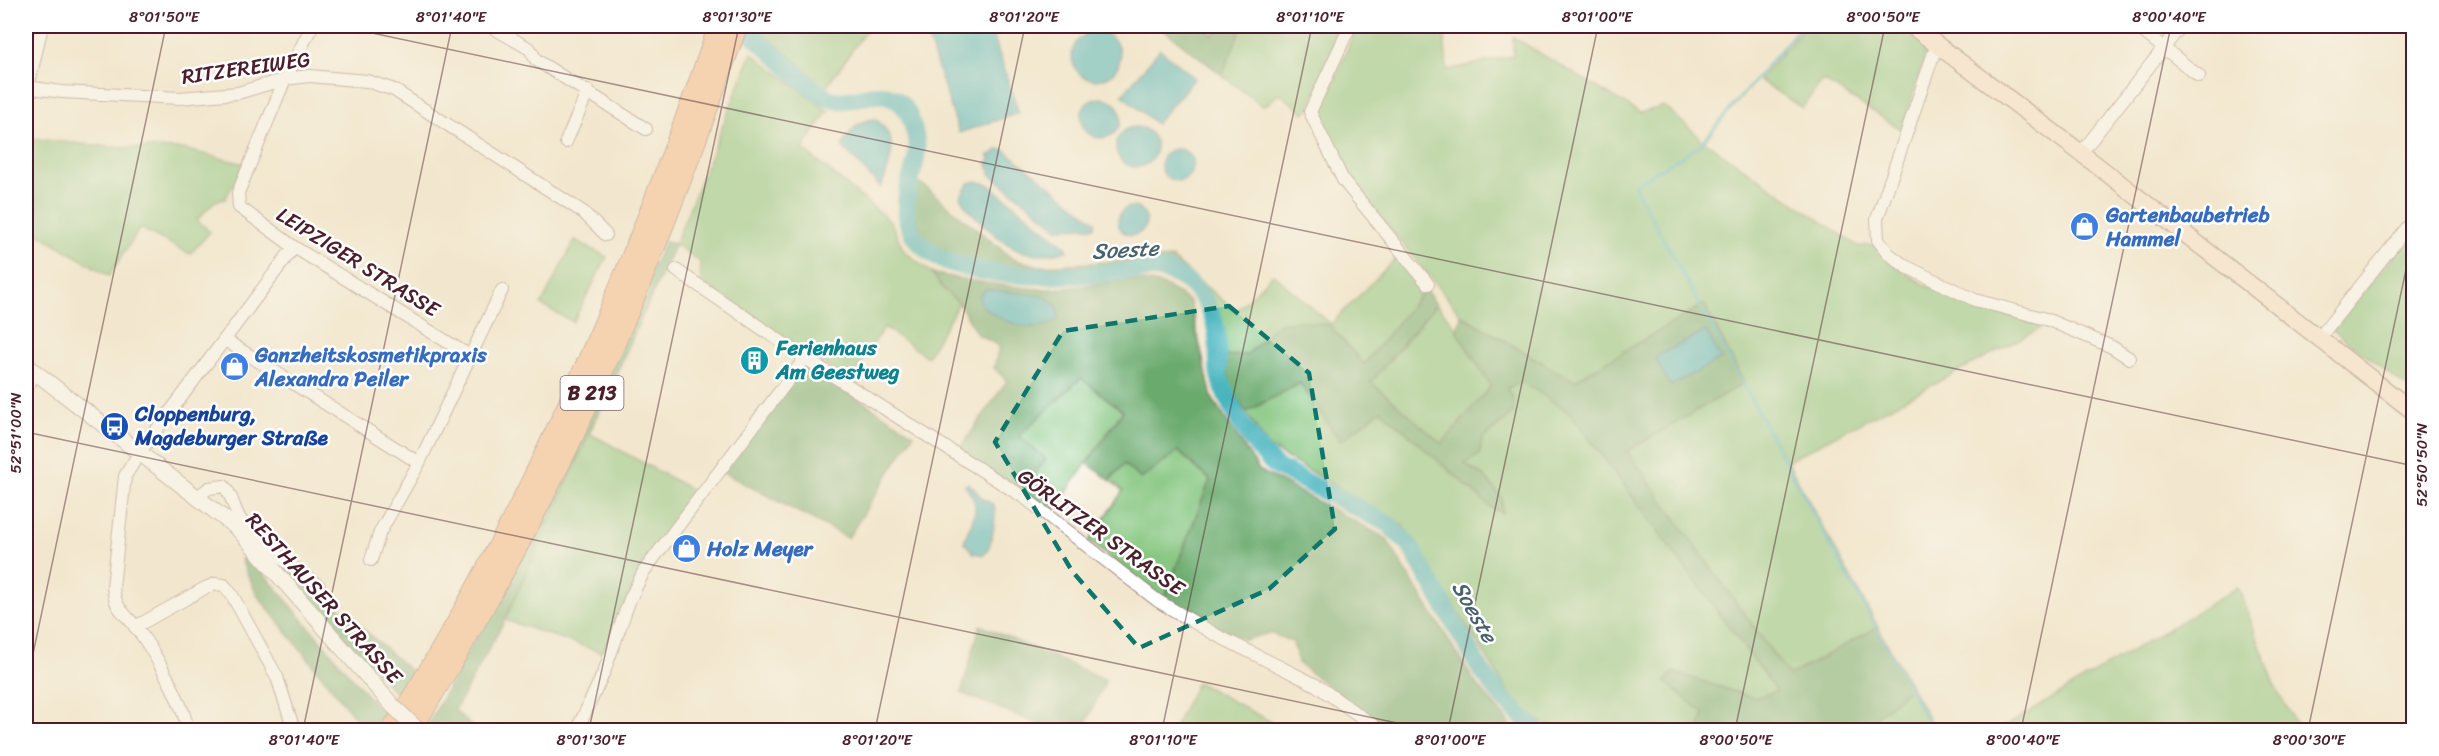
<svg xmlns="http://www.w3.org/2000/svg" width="2439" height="756" font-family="Sriracha,sans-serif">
<rect width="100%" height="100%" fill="#fff"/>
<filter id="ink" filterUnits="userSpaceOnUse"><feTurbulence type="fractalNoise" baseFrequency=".0167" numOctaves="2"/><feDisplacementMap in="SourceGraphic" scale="12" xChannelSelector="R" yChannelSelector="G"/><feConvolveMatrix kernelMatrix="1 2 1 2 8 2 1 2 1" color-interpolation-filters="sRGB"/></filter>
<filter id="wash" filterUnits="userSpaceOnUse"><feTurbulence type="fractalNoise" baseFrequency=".008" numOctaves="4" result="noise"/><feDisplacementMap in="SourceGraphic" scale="24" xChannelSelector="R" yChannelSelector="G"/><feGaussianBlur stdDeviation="1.35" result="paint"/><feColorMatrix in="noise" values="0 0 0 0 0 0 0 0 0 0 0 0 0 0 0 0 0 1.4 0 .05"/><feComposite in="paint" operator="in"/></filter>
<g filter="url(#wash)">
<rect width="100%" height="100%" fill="#f2e7ce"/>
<path fill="#84c57e" stroke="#677254" stroke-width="1.5" d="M753,26h116l-44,63 -36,-34z
M1242,26h99l-32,83 -5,4 -25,-20 -10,10 -7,3 -40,-31z
M1357,26h61l26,6 3,38 66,-14v-19l127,76 24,-7 40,35 154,105 17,-1c35,46 116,66 170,81l-258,135 91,166 -89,49 -162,-225 117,-68 -40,-79 -130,77 -113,-66 -114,-139 -20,-39 -6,-17 1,-11z
M1805,26h97l26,20 -26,84 -79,-50 -21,28 -43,-28z
M752,53l76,58 -25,38 88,73 13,29 28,22 12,17 15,13 -32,54 -43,-30 -34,54 -149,-99 -1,-20 -25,-18z
M26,138l84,9 73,2 62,15 -20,35 -10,2 -18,19 13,12 -20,22 -50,-26 -31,48 -83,-50z
M2413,230v143l-8,13 -72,-56z
M575,240l32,17 -34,65 -32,-17z
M1398,256l27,33 -61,75 -35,-39 -51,-2 -31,32 -23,1 -8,-41 -15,-29 2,-2 33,27 37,-37 58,50z
M1436,304l21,24v4l34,54 -49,58 -71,-62z
M1081,378l42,33 -62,89 -30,-21 -13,-43z
M1523,382l48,32 206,277 -23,7 -81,-26 -7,10 38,31 -5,17h-141l-20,-9 -27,-25 -108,-171 -135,-78 -22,-35 54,-29 81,27 111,98 10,5c0,-26 -17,-36 -37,-49l17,-24 31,-27 -6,-25z
M589,433l107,59 -57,78 -32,84 -102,-34z
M1178,451l32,29 -46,119 -75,-58 34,-50 -13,-11 14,-16 17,15z
M2238,587l39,103 23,40h-301z
M1197,682l89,48h-113z
M1911,687l24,43h-74z"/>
<path fill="#6baa6d" stroke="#5a644c" stroke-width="1.5" d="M1159,26h44l10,9 3,-9h26l-20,49z
M917,180l96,79 27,7 132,-8 31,26 -2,2 -36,-19 -127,6 -41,-3 -57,-16 -17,-18 -11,-27z
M665,241l10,3 -170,376 -50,90 20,20h-43l-5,-4 53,-97z
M932,273c36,8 73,14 110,16 39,2 81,-16 120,-4 10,3 19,11 28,17l22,96 47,72 127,68 88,143 41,49h-33l-38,-5 -4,5h-60l-10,-12 -72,-55 -5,-21 -23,-9 -26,7 -80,-41 46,-119 -32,-29 -37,28 -17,-15 -14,16 -23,-17 36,-52 -42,-33 -62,58 27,23 -15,20 30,21 -9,13 -94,-62 49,-70 -13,-13 5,-22 -22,-12 -18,-31 -15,-13z
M1425,289l11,15 -65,78 71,62 49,-58 -34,-54 4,-17 113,66 130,-77 40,79 -117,68 162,225 89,-49 33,60 -50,43h-162l5,-17 -39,-31 8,-10 81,26 23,-7 -206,-277 -48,-32 -16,6 7,12 -1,13 -31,27 -2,14 -15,10 20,13 17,22v14l-10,-5 -111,-98 -41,31 -40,-58 -54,29 -14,-19 -8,-37 23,-1 31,-32 22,-2 29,4 35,39z
M805,365l109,69 -66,104 -126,-66z
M262,539l152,135 -14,24 -115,-123z
M247,554l138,162 -8,14h-12l-108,-135 -16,-35z
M980,625l126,55 -23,50h-30l-92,-37z"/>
<path fill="#43b2bd" stroke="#466874" stroke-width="1.5" d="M945,26h45l29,87 -60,20 -33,-101z
M1072 56a24 24 0 1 1 48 0a24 24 0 1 1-48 0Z
M1160,49l35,29 -39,46 -34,-29z
M1081 118a20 20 0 1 1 40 0a20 20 0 1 1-40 0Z
M875,119c26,18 16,44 6,69l-39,-42c9,-15 14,-26 33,-27z
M1116 147a20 20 0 1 1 40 0a20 20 0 1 1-40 0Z
M1000,149l6,2 90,71 -2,5 -36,1 -67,-53 -4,-12 4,-5 -3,-2z
M1161 165a16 16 0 1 1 32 0a16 16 0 1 1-32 0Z
M976,181l12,3 79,63v4c-41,9 -57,-1 -86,-29 -8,-8 -16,-14 -21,-25l9,-14z
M1118 221a14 14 0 1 1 28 0a14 14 0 1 1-28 0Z
M985,289l59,7 13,10 2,13c-24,17 -57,4 -78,-14l-2,-9z
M1706,331l15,28 -51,27 -15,-29z
M969,483l13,15 12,7c3,10 -2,43 -10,50l-11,-2 -9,-11c3,-13 16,-29 9,-44 -2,-4 -6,-8 -8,-13z"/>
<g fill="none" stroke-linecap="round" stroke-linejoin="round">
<path stroke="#43b2bd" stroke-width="3" d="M1801,26l-101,119 -66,40 298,545"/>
<path stroke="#43b2bd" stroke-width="18" d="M743,26c16,14 70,67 87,73 26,8 54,-21 76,11 4,5 5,11 7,17 11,34 -5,44 -7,75 -7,98 190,72 248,67 36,3 60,35 63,69 2,13 -1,29 3,41 9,28 33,69 57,88l111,57 22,22 70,123 24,31 31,30"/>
</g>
</g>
<g filter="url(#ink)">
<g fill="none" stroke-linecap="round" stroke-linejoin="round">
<defs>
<path id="minor" d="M312,26l-27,53 -47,114 1,14 55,40 176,109
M490,26l40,23 6,11 110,69
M1350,26l-40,86 33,68 85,104
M2136,26l63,50
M1937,44l-60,175 1,21 11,14 16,12 70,34 71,19 66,28 17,11
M26,87l36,5 118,6 58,-5 47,-14 24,-3 58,5 27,9 189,122 23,23
M28,87l14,-61
M566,142l22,-51
M2081,153l100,-127
M676,270l129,88 220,140 133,103 58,34 100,50 58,41 2,4
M2319,338l95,-119
M225,340l194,123
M26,388l10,-15
M197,497l12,-9 15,-2c10,11 9,25 19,37 21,24 50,44 76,63
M371,560l9,-28 39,-69 83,-173
M135,627l70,-39 10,-4 9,1 8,10 45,82 17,53
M188,730c-5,-28 -35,-81 -53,-104 -12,-15 -20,-17 -22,-39l12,-111 15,-24 154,-205
M577,730l27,-58 26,-73 14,-28 161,-213"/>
<path id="tertiary" d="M26,365l212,164 155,177"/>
<path id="secondary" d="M1912,26l169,127 333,259"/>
<path id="trunk" d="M392,730c140,-218 241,-460 327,-704
M411,730c58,-94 113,-190 160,-290 64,-134 117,-275 166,-414"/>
</defs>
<use href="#minor" stroke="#9e837c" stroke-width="14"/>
<use href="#tertiary" stroke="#9e837c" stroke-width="17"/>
<use href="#secondary" stroke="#9e837c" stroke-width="19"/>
<use href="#trunk" stroke="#9e837c" stroke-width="22"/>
<use href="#minor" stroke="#fff" stroke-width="12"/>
<use href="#tertiary" stroke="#fff" stroke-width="15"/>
<use href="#secondary" stroke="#fde4d1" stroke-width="16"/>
<use href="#trunk" stroke="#fbbb8d" stroke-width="20"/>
<defs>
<path id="tertiary-bridge" d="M393,706l25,24"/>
</defs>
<use href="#tertiary-bridge" stroke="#9e837c" stroke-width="17" stroke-linecap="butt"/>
<use href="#tertiary-bridge" stroke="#fff" stroke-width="15"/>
</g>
</g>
<path d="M0 0H2439V756H0ZM1229,306l80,67 26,156 -66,60 -130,59 -67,-77 -77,-129 68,-111z" fill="#f2e7ce" fill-opacity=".55" fill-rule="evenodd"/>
<path fill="none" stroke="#0f766e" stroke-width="4.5" stroke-dasharray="12 8" stroke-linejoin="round" d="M1229,306l80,67 26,156 -66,60 -130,59 -67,-77 -77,-129 68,-111z"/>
<path fill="none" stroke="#4a1f2b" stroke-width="1.5" stroke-opacity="0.45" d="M339,26l2075,440M26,432l1404,298M26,687l140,-661M303,730l149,-704M589,730l150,-704M875,730l150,-704M1162,730l150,-704M1448,730l150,-704M1735,730l150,-704M2021,730l150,-704M2308,730l106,-498"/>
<defs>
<symbol id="shop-disc" viewBox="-11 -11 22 22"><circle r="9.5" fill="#3f7fe0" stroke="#fff"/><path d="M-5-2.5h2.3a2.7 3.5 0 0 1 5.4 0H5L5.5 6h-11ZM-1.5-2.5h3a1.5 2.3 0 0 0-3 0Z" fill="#fff"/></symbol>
<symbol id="building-disc" viewBox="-11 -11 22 22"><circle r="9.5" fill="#0f9aa8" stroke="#fff"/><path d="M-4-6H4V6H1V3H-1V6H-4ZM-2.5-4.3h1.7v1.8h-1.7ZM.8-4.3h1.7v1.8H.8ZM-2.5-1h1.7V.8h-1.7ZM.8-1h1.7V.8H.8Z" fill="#fff"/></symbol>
<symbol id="bus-disc" viewBox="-11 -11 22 22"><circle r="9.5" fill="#1a4fb4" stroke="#fff"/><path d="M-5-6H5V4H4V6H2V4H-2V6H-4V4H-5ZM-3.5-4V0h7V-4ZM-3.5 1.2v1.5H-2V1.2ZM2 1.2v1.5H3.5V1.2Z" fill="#fff"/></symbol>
</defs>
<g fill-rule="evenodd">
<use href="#shop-disc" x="2068" y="210" width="33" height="33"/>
<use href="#building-disc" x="738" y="344" width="33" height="33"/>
<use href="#shop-disc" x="218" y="350" width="33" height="33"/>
<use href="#bus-disc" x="98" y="410" width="33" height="33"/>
<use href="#shop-disc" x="670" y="532" width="33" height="33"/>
</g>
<g text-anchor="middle" stroke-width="5" stroke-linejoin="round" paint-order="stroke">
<rect fill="#fff" stroke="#80626b" stroke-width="1.5" x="560.5" y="376" width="63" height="34" rx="4.5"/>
<g font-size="20" font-weight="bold" fill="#4a1f2b">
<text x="592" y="400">B 213</text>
</g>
<g font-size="21" fill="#4a1f2b" stroke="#fff">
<text transform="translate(246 68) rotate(-8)" y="7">RITZEREIWEG</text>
<text transform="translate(358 262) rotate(32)" y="7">LEIPZIGER STRASSE</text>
<text transform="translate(1101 532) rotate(36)" y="7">GÖRLITZER STRASSE</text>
<text transform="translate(324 598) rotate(48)" y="7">RESTHAUSER STRASSE</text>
</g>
<g font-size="21" font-weight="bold" fill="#366cbe" stroke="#fff" text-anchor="start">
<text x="2106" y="222">Gartenbaubetrieb<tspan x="2106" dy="24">Hammel</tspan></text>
<text x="255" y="362">Ganzheitskosmetikpraxis<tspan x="255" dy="24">Alexandra Peiler</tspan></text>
<text x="707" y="556">Holz Meyer</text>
</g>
<g font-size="21" font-weight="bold" fill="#0d838f" stroke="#fff" text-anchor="start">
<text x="776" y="355">Ferienhaus<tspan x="776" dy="24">Am Geestweg</tspan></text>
</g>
<g font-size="21" font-weight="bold" fill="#164399" stroke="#fff" text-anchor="start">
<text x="135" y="421">Cloppenburg,<tspan x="135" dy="24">Magdeburger Straße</tspan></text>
</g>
<g font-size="22" font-style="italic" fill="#47616d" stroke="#fff">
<text transform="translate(1125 249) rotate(-3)" y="8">Soeste</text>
<text transform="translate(1475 611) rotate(60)" y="8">Soeste</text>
</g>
</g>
<rect width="2439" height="756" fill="none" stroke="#fff" stroke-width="66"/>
<rect x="33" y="33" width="2373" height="690" fill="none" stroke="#4a1f2b" stroke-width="2"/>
<g font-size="15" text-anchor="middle" fill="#4a1f2b">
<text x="164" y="22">8°01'50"E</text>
<text x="451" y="22">8°01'40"E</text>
<text x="737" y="22">8°01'30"E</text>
<text x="1024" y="22">8°01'20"E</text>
<text x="1310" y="22">8°01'10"E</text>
<text x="1597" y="22">8°01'00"E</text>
<text x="1883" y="22">8°00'50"E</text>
<text x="2169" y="22">8°00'40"E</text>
<text transform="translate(16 433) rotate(-90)" y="5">52°51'00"N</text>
<text transform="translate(2422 465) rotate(-90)" y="5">52°50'50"N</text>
<text x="304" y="745">8°01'40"E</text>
<text x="591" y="745">8°01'30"E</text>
<text x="877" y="745">8°01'20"E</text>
<text x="1163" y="745">8°01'10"E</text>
<text x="1450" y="745">8°01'00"E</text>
<text x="1736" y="745">8°00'50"E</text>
<text x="2023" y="745">8°00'40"E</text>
<text x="2309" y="745">8°00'30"E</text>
</g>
</svg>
